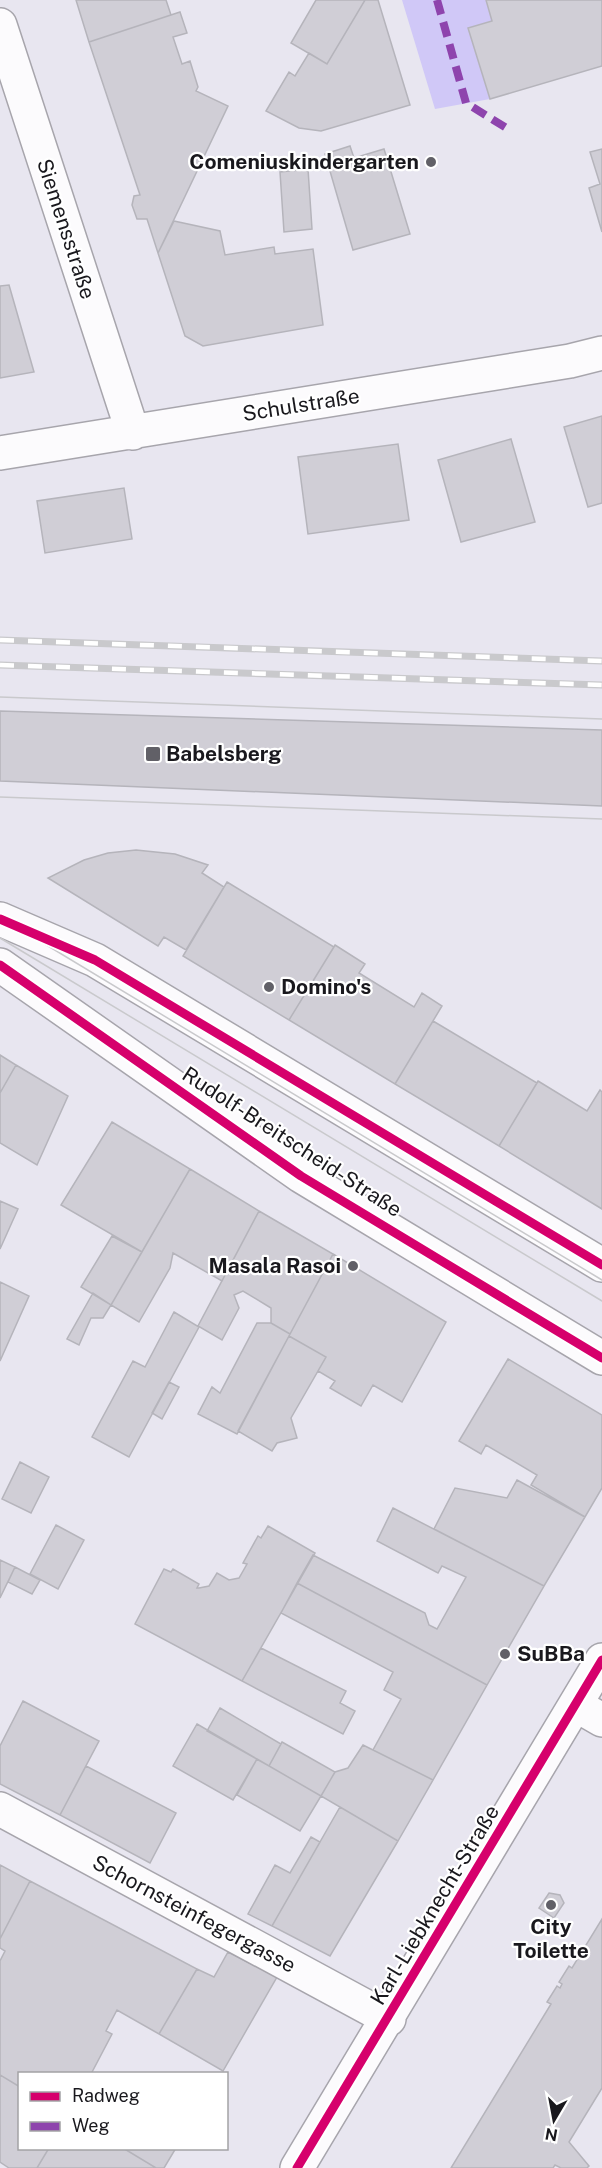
<svg xmlns="http://www.w3.org/2000/svg" width="602" height="2168" font-family="'Public Sans',sans-serif">
<rect width="100%" height="100%" fill="#e8e6f0"/>
<path fill="#d0c8f7" d="M402,0h84l6,21 -23,7 21,71 -55,10z"/>
<path fill="#d0ced6" stroke="#b5b4bb" stroke-width="1.5" d="M76,0h90l5,15 -82,27z
M316,0h49l-38,64 -36,-21z
M365,0h13l32,105 -89,26 -22,-3 -33,-17 23,-39 6,4 14,-23 18,11z
M486,0h116v66l-112,33 -22,-71 24,-7z
M180,12l7,21 -14,4 9,27 8,-3 8,26 -2,4 32,15 -70,147 -11,-34h-10l-5,-14 2,-9 6,-1 -51,-153z
M350,146l4,12 30,-9 26,85 -57,16 -28,-96z
M602,149v83l-13,-44 11,-4 -10,-32z
M308,169l4,60 -28,3 -4,-60z
M174,221l46,10 5,24 49,-8 1,7 38,-5 10,76 -120,21 -18,-10 -27,-83z
M9,285l25,87 -34,6v-92z
M602,416v87l-14,4 -24,-80z
M511,439l24,83 -74,20 -23,-82z
M398,444l11,76 -101,14 -10,-77z
M124,488l8,51 -87,14 -8,-52z
M0,711l602,19v76l-602,-25z
M136,850l39,4 33,11 -6,8 22,14 -38,63 -22,-13 -6,9 -110,-68 36,-18 24,-7z
M227,882l107,65 -45,73 -106,-64z
M335,945l30,19 -6,9 55,34 8,-14 20,13 -47,78 -106,-64z
M433,1021l104,62 -38,63 -104,-62z
M0,1055l16,10 -16,28z
M16,1065l52,31 -31,69 -37,-22v-50z
M538,1081l49,30 13,-21 2,2v117l-103,-63z
M112,1122l78,47 -48,83 -81,-47z
M190,1169l69,42 -37,70 -49,-28 -3,15 -31,54 -28,-17z
M0,1201l18,8 -18,40z
M259,1211l74,43 -43,80 -19,-11v-15l-28,-17 -9,4 5,13 -17,32 -24,-14z
M112,1236l30,16 -31,53 -30,-18z
M333,1254l113,68 -44,80 -29,-17 -12,21 -31,-18 5,-7 -17,-10 8,-14 -37,-21z
M0,1282l29,14 -29,65z
M93,1293l18,12 -8,13h-12l-12,27 -12,-6z
M174,1312l25,15 -70,130 -37,-20 41,-76 12,6z
M257,1323h14l19,11 -53,100 -39,-20 14,-27 8,6z
M289,1336l37,21 -35,61 6,20 -20,5 -5,8 -34,-20z
M508,1359l94,56v73l-17,29 -54,-32 6,-10 -51,-30 -5,9 -22,-13z
M169,1382l10,5 -17,32 -10,-6z
M20,1462l29,15 -18,36 -29,-14z
M517,1480l68,37 -41,69 -110,-57 21,-41 52,10z
M393,1508l151,78 -57,99 -190,-102 16,-28 112,58 4,12 8,4 29,-52 -24,-11 -4,7 -61,-32z
M56,1525l28,15 -26,49 -28,-15z
M268,1526l47,27 -73,128 -107,-57 29,-55 7,3 2,-3 26,15 -2,4h2l10,-2 8,-13 12,7 10,-2 8,-14 -4,-1 15,-27 3,2z
M0,1560l15,7 -15,31z
M15,1567l25,13 -8,14 -24,-12z
M297,1583l190,102 -54,95 -60,-30 28,-51 -17,-9 9,-18 -112,-59z
M261,1648l85,43 -6,12 15,8 -12,23 -101,-53z
M23,1701l76,40 -39,74 -60,-31v-38z
M220,1708l61,36 -12,22 -62,-35z
M197,1724l60,35 -24,41 -60,-34z
M282,1742l53,30 -14,24 -52,-30z
M363,1745l70,35 -35,61 -77,-45 14,-24 13,-4z
M257,1759l64,37 -21,35 -63,-36z
M86,1766l90,47 -26,50 -90,-48z
M340,1807l58,34 -68,115 -58,-30z
M311,1837l9,5 -48,84 -24,-12 27,-49 15,8z
M0,1865l30,16 -30,58z
M30,1881l167,88 -38,65 -42,-24 -11,21 6,3 -21,40h-71v13l-20,-12v-114l5,-10 -5,-3v-9z
M549,1893l11,2 4,8 -10,15 -15,-10z
M602,1919v169l-33,54 20,24 -2,2h-26l-6,-3 -2,3h-102l100,-164 -4,-2 10,-16 3,2 2,-4 -3,-2 10,-16 3,2z
M228,1952l49,25 -54,94 -64,-37 38,-65 17,8z
M0,2075l20,12v61h29l-12,20h-28l-9,-6z
M49,2148h74l33,20h-119z
M123,2148h53l-12,20h-8z"/>
<g fill="none" stroke-linecap="round" stroke-linejoin="round">
<defs>
<path id="minor" d="M0,25l133,408
M0,453l570,-92 32,-8
M0,919l95,41 507,305
M0,965l301,211 301,182
M576,1705l26,15
M0,1809l389,210
M297,2168l305,-508"/>
</defs>
<use href="#minor" stroke="#a7a5ac" stroke-width="36"/>
<use href="#minor" stroke="#fcfbfd" stroke-width="33"/>
<path stroke="#c9c9cc" stroke-width="1.5" d="M0,697l602,22
M0,797l602,22
M0,917l602,363
M0,938l602,363"/>
<defs>
<path id="rail" d="M0,640l602,21
M0,665l602,20"/>
</defs>
<use href="#rail" stroke="#c9c9cc" stroke-width="7"/>
<use href="#rail" stroke="#fff" stroke-width="4.5" stroke-dasharray="14" stroke-linecap="butt"/>
<path stroke="#8e44ad" stroke-width="8" stroke-dasharray="15 8" stroke-linecap="butt" d="M437,0l29,103 42,26"/>
<defs>
<path id="cycleway" d="M0,919l95,41 507,305
M0,965l301,211 301,182
M297,2168l305,-508"/>
</defs>
<use href="#cycleway" stroke="#fff" stroke-width="13"/>
<use href="#cycleway" stroke="#d6006c" stroke-width="9"/>
</g>
<g fill="#616067" stroke="#fff" stroke-width="2">
<circle cx="431" cy="162" r="6"/>
<rect x="145" y="746" width="16" height="16" rx="3"/>
<circle cx="269" cy="987" r="6"/>
<circle cx="353" cy="1266" r="6"/>
<circle cx="505" cy="1654" r="6"/>
<circle cx="551" cy="1905" r="6"/>
</g>
<g text-anchor="middle" stroke-width="4.5" stroke-linejoin="round" paint-order="stroke">
<g font-size="21" font-weight="bold" fill="#19181d" stroke="#fff" text-anchor="start">
<text x="419" y="169" text-anchor="end">Comeniuskindergarten</text>
<text x="166" y="761">Babelsberg</text>
<text x="281" y="994">Domino's</text>
<text x="341" y="1273" text-anchor="end">Masala Rasoi</text>
<text x="517" y="1661">SuBBa</text>
<text x="551" y="1934" text-anchor="middle">City<tspan x="551" dy="24">Toilette</tspan></text>
</g>
<g font-size="21" fill="#19181d" stroke="#fff">
<text transform="translate(66 229) rotate(72)" y="7">Siemensstraße</text>
<text transform="translate(301 405) rotate(-9)" y="7">Schulstraße</text>
<text transform="translate(292 1142) rotate(33)" y="7">Rudolf-Breitscheid-Straße</text>
<text transform="translate(435 1905) rotate(-59)" y="7">Karl-Liebknecht-Straße</text>
<text transform="translate(194 1914) rotate(28)" y="7">Schornsteinfegergasse</text>
</g>
</g>
<rect x="18" y="2072" width="210" height="78" fill="#ffffff" stroke="#a3a3a5" stroke-width="1.5"/>
<rect x="30" y="2092" width="30" height="9" fill="#d6006c" stroke="#a3a3a5" stroke-width="1.5"/>
<text x="72" y="2102" font-size="18" fill="#19181d">Radweg</text>
<rect x="30" y="2122" width="30" height="9" fill="#8e44ad" stroke="#a3a3a5" stroke-width="1.5"/>
<text x="72" y="2132" font-size="18" fill="#19181d">Weg</text>
<g transform="translate(554 2120) rotate(190)" stroke="#ffffff" stroke-width="4.5" paint-order="stroke">
<path d="M0-4.5L10 22L0 15L-10 22Z" fill="#19181d"/>
<text y="-9" font-size="16" font-weight="bold" text-anchor="middle" fill="#19181d">N</text>
</g>
</svg>
